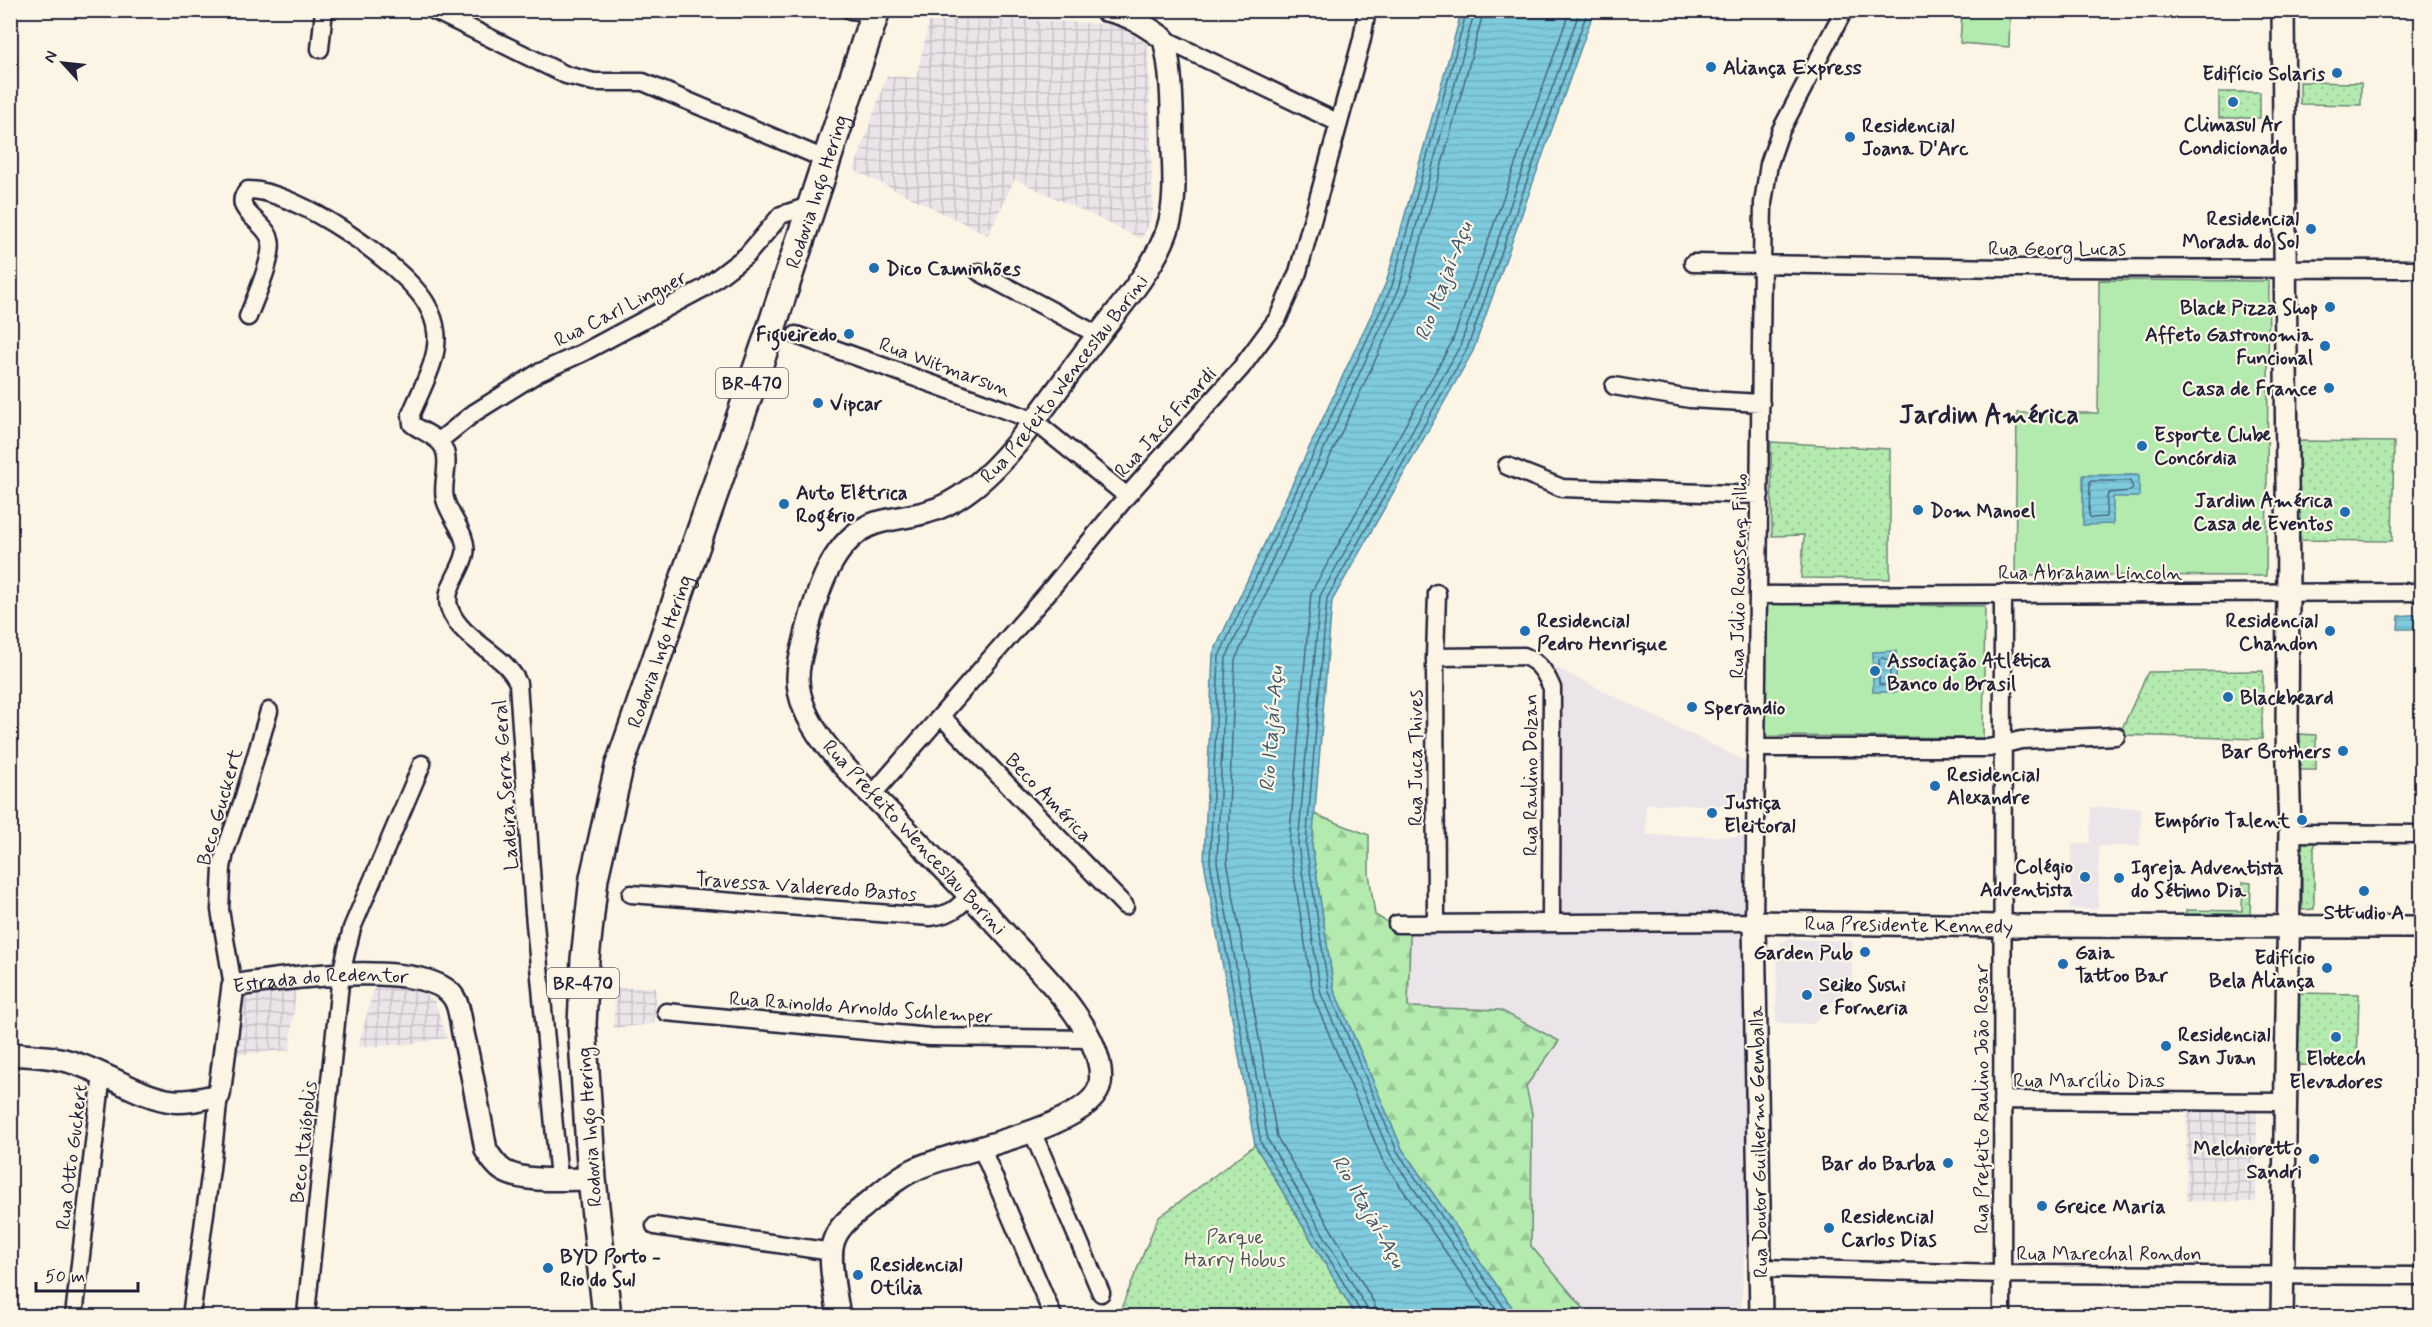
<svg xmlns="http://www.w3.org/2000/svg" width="2432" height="1327" font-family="Mynerve,sans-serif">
<defs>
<pattern id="industrial-grid" width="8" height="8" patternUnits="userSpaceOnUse" patternTransform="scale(1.5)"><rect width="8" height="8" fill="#ebe4e8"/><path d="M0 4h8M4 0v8" fill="none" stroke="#c9c3c8"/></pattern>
<pattern id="grass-dots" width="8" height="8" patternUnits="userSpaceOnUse" patternTransform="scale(1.5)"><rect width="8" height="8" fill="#b3ebaf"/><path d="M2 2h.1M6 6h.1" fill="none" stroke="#9ac997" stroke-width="1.8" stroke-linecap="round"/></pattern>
<pattern id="forest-firs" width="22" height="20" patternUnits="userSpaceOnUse" patternTransform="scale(1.5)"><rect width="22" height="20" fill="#b3ebaf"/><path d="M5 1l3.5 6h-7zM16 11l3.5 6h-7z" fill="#9ac997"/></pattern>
<pattern id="water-rules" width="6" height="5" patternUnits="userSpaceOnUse" patternTransform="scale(1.5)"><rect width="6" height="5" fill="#7ecbde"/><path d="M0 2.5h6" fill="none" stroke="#6daebf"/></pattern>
</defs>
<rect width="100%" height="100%" fill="#fcf5e5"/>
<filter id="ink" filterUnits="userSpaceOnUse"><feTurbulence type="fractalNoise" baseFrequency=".0167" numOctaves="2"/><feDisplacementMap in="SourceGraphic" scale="12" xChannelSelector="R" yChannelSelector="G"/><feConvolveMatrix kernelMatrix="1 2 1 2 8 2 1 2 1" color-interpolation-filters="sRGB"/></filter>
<g filter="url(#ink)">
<path fill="#ebe4e8" d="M1547,663l204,101v42l-105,-2v31l105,2 -1,79 -191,-2v-209z
M2091,807l50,1 -1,38h-41l-1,63h-28l2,-66h18z
M1442,932h308l1,199 -10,185h-151l-59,-70 1,-132 -6,-28 -118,-79 2,-72z
M1787,939l65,2v41l-39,42 -37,-1 2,-75 3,-5z"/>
<path fill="url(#industrial-grid)" d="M931,14l187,11 30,20 5,167 -11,27 -127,-60 -27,56 -134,-65 33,-95 29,3z
M395,985l25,6 14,9 13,38 -37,6 -52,3 16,-59z
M656,987l-2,37 -41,4 3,-40z
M296,988l-6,62 -59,5 6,-56z
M2187,1110l70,1 -1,91 -70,-1z"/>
<path fill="url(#grass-dots)" stroke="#6a8675" stroke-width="1.5" d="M2300,82l61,1v22l-61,-1z
M2219,92h41v26h-41z
M2299,441l95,1 -2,99 -95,-1z
M1771,442l119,7v130l-89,-1 3,-43 -32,1z
M2263,671l-1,68 -143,-4 29,-63z
M2300,734l16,1v35h-17z
M2302,839h12v70l-12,1z
M2243,882l8,1 -1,35 -64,-2v-6l56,1z
M2290,993l69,1 -2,72 -69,-1z
M1255,1145l101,171h-238l40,-98z"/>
<path fill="url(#forest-firs)" stroke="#6a8675" stroke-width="1.5" d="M1314,814l55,21v38l6,42 35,20 -2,72 92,3 59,31 -33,45 6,28 -1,132 59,70h-72l-116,-167 -68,-159 -22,-144z"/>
<path fill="#b3ebaf" stroke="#6a8675" stroke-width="1.5" d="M1962,11h48l-1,36 -49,-4z
M2099,280l170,1 -3,295 -251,-1 2,-162h81z
M1767,604l218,2 -2,132 -218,-2z"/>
<path fill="url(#water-rules)" stroke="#59879d" stroke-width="1.5" d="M1462,10l132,1 -121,340 -141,250 -20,245 22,144 68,159 116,167h-162l-101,-171 -51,-283 9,-208 173,-371z
M2083,475h56v22h-26v27l-30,1z
M2421,614v15h-23l1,-13z
M1896,651v41h-23v-40z"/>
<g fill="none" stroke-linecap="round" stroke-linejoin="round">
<path stroke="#47667c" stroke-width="1.5" d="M2090,481h40l3,7 -3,3 -21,2 -2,4 -1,20 -15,1 -2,-3z
M1882,658l8,2v24l-2,2 -9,-2v-24z
M1361,1316l-1,-5 -99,-168 -51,-281 9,-206 173,-370 75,-276
M1368,1316l-2,-9 -98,-167 -51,-278 9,-204 173,-369 76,-279
M1377,1316l-3,-13 -97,-166 -50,-276 8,-201 172,-368 77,-282
M1490,1316l-107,-155 -69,-162 -25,-155 22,-251 141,-251 118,-332
M1501,1316l-111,-162 -69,-160 -23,-149 22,-249 140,-250 120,-336
M1510,1316l-113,-165 -68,-159 -23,-147 21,-247 140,-249 121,-339"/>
<defs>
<path id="minor" d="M433,10l133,65 28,7h49l184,78
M850,10l26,3
M1164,39l175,84
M320,49l4,-39
M1693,263l314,5 415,1
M979,272l119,63
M248,317c6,-17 27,-61 22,-78 -5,-18 -41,-30 -22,-49 46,-1 157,75 179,115 4,7 8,17 9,26 4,27 -15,58 -25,83l1,10c10,8 28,13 32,25 7,15 -3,34 1,50 4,17 24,37 20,55 -4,19 -23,36 -15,56 13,32 54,42 68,73l16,230 25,266
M796,335l237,85 94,76
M1614,386l76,13 71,4
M439,441l35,-28 64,-40 44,-20 122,-65 43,-33 34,-40 31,-10
M1507,466l55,22 198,7
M1759,595l663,-3
M1435,657l89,-1c16,7 21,16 28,32l-1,235
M942,717l183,189
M1757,748h232l32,-8 95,-4
M872,795l178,-205 77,-94 114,-128 37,-50 20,-46 64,-233 5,-29
M2290,833l132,1
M631,894l299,23c21,-3 26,-7 40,-22
M1436,923l-1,-266 2,-64
M1397,924l357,-2 8,-657 1,-62 6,-39 11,-32 64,-122
M233,986l-13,-76 2,-42 3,-16 18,-52 26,-89
M666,1012l264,25 160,2
M2002,1100l282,2
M1032,1131l69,162
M981,1147l72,169
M655,1226l177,26
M1761,1268l241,6 420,2
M306,1314l35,-340 11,-46 70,-164
M74,1316l28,-242
M191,1316l20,-147 8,-74
M2002,1316l1,-723"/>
<g id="tertiary">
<path id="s1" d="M10,1054c22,2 44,2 64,9 31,9 68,35 99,38 15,2 31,-3 46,-6l14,-109c42,-7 197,-29 221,12 6,9 7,25 9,35 9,39 16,78 23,117 5,8 10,16 18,21 21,12 63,8 88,8"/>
<path id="s2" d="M839,1316c-3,-20 -12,-58 -5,-76 5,-14 18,-24 28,-32 18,-15 35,-31 56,-40 38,-18 175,-41 182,-84 4,-24 -13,-54 -26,-72 -18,-26 -41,-48 -62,-71 -41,-45 -83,-88 -125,-131 -33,-33 -90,-83 -89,-133 0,-14 5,-28 8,-42 10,-40 26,-98 70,-112 17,-5 34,-6 51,-11 16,-4 32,-14 45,-24 40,-30 79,-91 110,-132 27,-36 73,-86 86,-128 8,-25 6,-52 5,-78 -1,-37 0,-74 -9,-111 -19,-14 -36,-25 -59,-29"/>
<path id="s3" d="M1761,1316l-7,-394 248,4 420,1"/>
<path d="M2282,1316l8,-483 -3,-103 1,-139 -5,-581"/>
</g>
<g id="trunk">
<path id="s4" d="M607,1316l-15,-137 -10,-154 3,-66 9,-81 25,-111 152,-438 105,-319"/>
</g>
</defs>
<use href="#minor" stroke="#22223b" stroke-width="21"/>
<use href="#tertiary" stroke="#22223b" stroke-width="26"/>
<use href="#trunk" stroke="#22223b" stroke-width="32"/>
<use href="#minor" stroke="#fcf5e5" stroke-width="16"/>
<use href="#tertiary" stroke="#fcf5e5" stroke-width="21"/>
<use href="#trunk" stroke="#fcf5e5" stroke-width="27"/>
</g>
</g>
<g fill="#1f6fb2" stroke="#fcf5e5" stroke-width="2">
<circle cx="1711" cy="67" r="6"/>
<circle cx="2337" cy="73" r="6"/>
<circle cx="2233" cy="102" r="6"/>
<circle cx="1850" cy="137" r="6"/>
<circle cx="2311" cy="229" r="6"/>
<circle cx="874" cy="268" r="6"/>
<circle cx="2330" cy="307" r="6"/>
<circle cx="849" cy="334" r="6"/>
<circle cx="2325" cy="346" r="6"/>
<circle cx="2329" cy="388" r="6"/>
<circle cx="818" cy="403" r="6"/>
<circle cx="2142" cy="446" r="6"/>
<circle cx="784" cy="504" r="6"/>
<circle cx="1918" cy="510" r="6"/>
<circle cx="2345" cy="512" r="6"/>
<circle cx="1525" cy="631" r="6"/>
<circle cx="2330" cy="631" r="6"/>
<circle cx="1875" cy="671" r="6"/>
<circle cx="2228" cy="697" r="6"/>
<circle cx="1692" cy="707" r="6"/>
<circle cx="2343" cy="751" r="6"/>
<circle cx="1935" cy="786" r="6"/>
<circle cx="1712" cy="813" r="6"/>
<circle cx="2302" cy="820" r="6"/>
<circle cx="2085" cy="877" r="6"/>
<circle cx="2119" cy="878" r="6"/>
<circle cx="2364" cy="891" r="6"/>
<circle cx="1865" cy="952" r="6"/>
<circle cx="2063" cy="964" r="6"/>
<circle cx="2327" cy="968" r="6"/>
<circle cx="1807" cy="995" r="6"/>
<circle cx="2336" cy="1037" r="6"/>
<circle cx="2166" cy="1046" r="6"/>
<circle cx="2314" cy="1159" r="6"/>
<circle cx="1948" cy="1163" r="6"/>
<circle cx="2042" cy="1206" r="6"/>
<circle cx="1829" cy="1228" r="6"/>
<circle cx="548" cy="1268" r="6"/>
<circle cx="858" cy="1275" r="6"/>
</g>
<g text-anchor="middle" stroke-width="4.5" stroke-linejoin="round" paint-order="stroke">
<g fill="#fcf5e5" stroke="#63616e" stroke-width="1.5">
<rect x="716" y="368" width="72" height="30" rx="4.5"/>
<rect x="547" y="968" width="72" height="30" rx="4.5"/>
</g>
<g font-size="18" font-weight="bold" fill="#22223b">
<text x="752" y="389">BR-470</text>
<text x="583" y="989">BR-470</text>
</g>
<g font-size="20" font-weight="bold" fill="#22223b" stroke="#fcf5e5" text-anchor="start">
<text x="1723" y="74">Aliança Express</text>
<text x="2325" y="80" text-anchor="end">Edifício Solaris</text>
<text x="2233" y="131" text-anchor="middle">Climasul Ar<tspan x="2233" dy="23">Condicionado</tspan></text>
<text x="1862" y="132">Residencial<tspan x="1862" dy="23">Joana D'Arc</tspan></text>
<text x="2299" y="225" text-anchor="end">Residencial<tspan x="2299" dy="23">Morada do Sol</tspan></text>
<text x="886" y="275">Dico Caminhões</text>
<text x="2318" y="314" text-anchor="end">Black Pizza Shop</text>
<text x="837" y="341" text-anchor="end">Figueiredo</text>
<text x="2313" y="341" text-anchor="end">Affeto Gastronomia<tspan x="2313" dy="23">Funcional</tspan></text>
<text x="2317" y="395" text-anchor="end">Casa de France</text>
<text x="830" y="410">Vipcar</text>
<text x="2154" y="441">Esporte Clube<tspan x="2154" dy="23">Concórdia</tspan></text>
<text x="796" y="499">Auto Elétrica<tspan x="796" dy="23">Rogério</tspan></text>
<text x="2333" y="507" text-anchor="end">Jardim América<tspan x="2333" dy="23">Casa de Eventos</tspan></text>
<text x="1930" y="517">Dom Manoel</text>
<text x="1537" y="627">Residencial<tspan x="1537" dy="23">Pedro Henrique</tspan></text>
<text x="2318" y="627" text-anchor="end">Residencial<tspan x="2318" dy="23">Chandon</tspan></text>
<text x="1887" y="667">Associação Atlética<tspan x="1887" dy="23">Banco do Brasil</tspan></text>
<text x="2240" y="704">Blackbeard</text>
<text x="1704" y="714">Sperandio</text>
<text x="2331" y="758" text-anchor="end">Bar Brothers</text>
<text x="1947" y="781">Residencial<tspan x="1947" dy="23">Alexandre</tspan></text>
<text x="1724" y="809">Justiça<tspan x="1724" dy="23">Eleitoral</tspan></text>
<text x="2290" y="827" text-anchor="end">Empório Talent</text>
<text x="2073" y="873" text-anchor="end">Colégio<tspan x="2073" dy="23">Adventista</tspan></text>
<text x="2131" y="874">Igreja Adventista<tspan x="2131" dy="23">do Sétimo Dia</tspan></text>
<text x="2364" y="919" text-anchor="middle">Sttudio A</text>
<text x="1853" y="959" text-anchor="end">Garden Pub</text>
<text x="2075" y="959">Gaia<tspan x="2075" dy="23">Tattoo Bar</tspan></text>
<text x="2315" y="964" text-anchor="end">Edifício<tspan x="2315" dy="23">Bela Aliança</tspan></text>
<text x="1819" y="991">Seiko Sushi<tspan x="1819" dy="23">e Forneria</tspan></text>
<text x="2178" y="1041">Residencial<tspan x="2178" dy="23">San Juan</tspan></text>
<text x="2336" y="1065" text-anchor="middle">Elotech<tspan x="2336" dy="23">Elevadores</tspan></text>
<text x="2302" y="1155" text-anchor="end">Melchioretto<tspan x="2302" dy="23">Sandri</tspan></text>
<text x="1936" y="1170" text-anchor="end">Bar do Barba</text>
<text x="2054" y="1213">Greice Maria</text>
<text x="1841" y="1223">Residencial<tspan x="1841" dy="23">Carlos Dias</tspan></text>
<text x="560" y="1263">BYD Porto -<tspan x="560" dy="23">Rio do Sul</tspan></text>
<text x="870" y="1271">Residencial<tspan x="870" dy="23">Otília</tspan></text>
</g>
<g font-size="20" fill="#22223b" stroke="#fcf5e5">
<text dy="7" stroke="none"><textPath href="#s4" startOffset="1162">Rodovia Ingo Hering</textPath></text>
<text x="2057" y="255">Rua Georg Lucas</text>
<text transform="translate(620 308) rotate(-27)" y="7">Rua Carl Lingner</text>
<text transform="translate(945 366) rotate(20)" y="7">Rua Witmarsun</text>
<text dy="7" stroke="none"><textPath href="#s2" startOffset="1340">Rua Prefeito Wenceslau Borini</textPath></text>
<text transform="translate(1165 422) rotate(-48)" y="7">Rua Jacó Finardi</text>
<text x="2090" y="579">Rua Abraham Lincoln</text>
<text transform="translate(1738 576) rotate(-89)" y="7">Rua Júlio Roussenq Filho</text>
<text dy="7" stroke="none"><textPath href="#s4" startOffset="676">Rodovia Ingo Hering</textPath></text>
<text transform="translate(1415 758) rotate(-90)" y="7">Rua Juca Thives</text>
<text transform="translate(1530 775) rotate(-90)" y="7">Rua Raulino Dolzan</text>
<text transform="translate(505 785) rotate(-94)" y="7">Ladeira Serra Geral</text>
<text transform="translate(1049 797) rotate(46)" y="7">Beco América</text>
<text transform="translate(219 807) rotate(-74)" y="7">Beco Guckert</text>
<text transform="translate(915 837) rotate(47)" y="7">Rua Prefeito Wenceslau Borini</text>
<text transform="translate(806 886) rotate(4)" y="7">Travessa Valderedo Bastos</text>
<text dy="7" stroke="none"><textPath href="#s3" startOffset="549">Rua Presidente Kennedy</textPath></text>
<text dy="7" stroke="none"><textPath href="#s1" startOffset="416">Estrada do Redentor</textPath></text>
<text transform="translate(861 1007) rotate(4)" y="7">Rua Rainoldo Arnoldo Schlemper</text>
<text x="2089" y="1087">Rua Marcílio Dias</text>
<text transform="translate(1981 1099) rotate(-90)" y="7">Rua Prefeito Raulino João Rosar</text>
<text transform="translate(589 1127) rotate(-94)" y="7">Rodovia Ingo Hering</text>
<text transform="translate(303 1142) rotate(-84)" y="7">Beco Itaiópolis</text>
<text transform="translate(1758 1142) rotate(-91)" y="7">Rua Doutor Guilherme Gemballa</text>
<text transform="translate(71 1157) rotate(-83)" y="7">Rua Otto Guckert</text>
<text x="2109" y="1260">Rua Marechal Rondon</text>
</g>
<g font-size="20" fill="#465458" stroke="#fcf5e5">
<text x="1235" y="1243">Parque<tspan x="1235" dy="23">Harry Hobus</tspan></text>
</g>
<g font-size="21" font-style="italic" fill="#3e556c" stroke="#fcf5e5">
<text transform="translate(1443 281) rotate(-69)" y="7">Rio Itajaí-Açu</text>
<text transform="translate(1271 729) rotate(-86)" y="7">Rio Itajaí-Açu</text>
<text transform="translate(1369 1211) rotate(60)" y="7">Rio Itajaí-Açu</text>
</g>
<g font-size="26" font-weight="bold" fill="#22223b" stroke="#fcf5e5">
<text x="1989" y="423">Jardim América</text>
</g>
</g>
<rect width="2432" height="1327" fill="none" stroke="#fcf5e5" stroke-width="36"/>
<rect x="18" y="18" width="2396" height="1291" fill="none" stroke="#22223b" stroke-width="2" filter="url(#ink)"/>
<g transform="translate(63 63) rotate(297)" stroke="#fcf5e5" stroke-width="4.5" paint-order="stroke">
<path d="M0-4.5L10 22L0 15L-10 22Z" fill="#22223b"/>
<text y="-9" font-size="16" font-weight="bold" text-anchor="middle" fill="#22223b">N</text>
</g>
<path d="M36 1282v9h102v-9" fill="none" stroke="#22223b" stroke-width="3"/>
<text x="45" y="1282" font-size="18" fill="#22223b" stroke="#fcf5e5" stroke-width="4.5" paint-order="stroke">50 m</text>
</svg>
